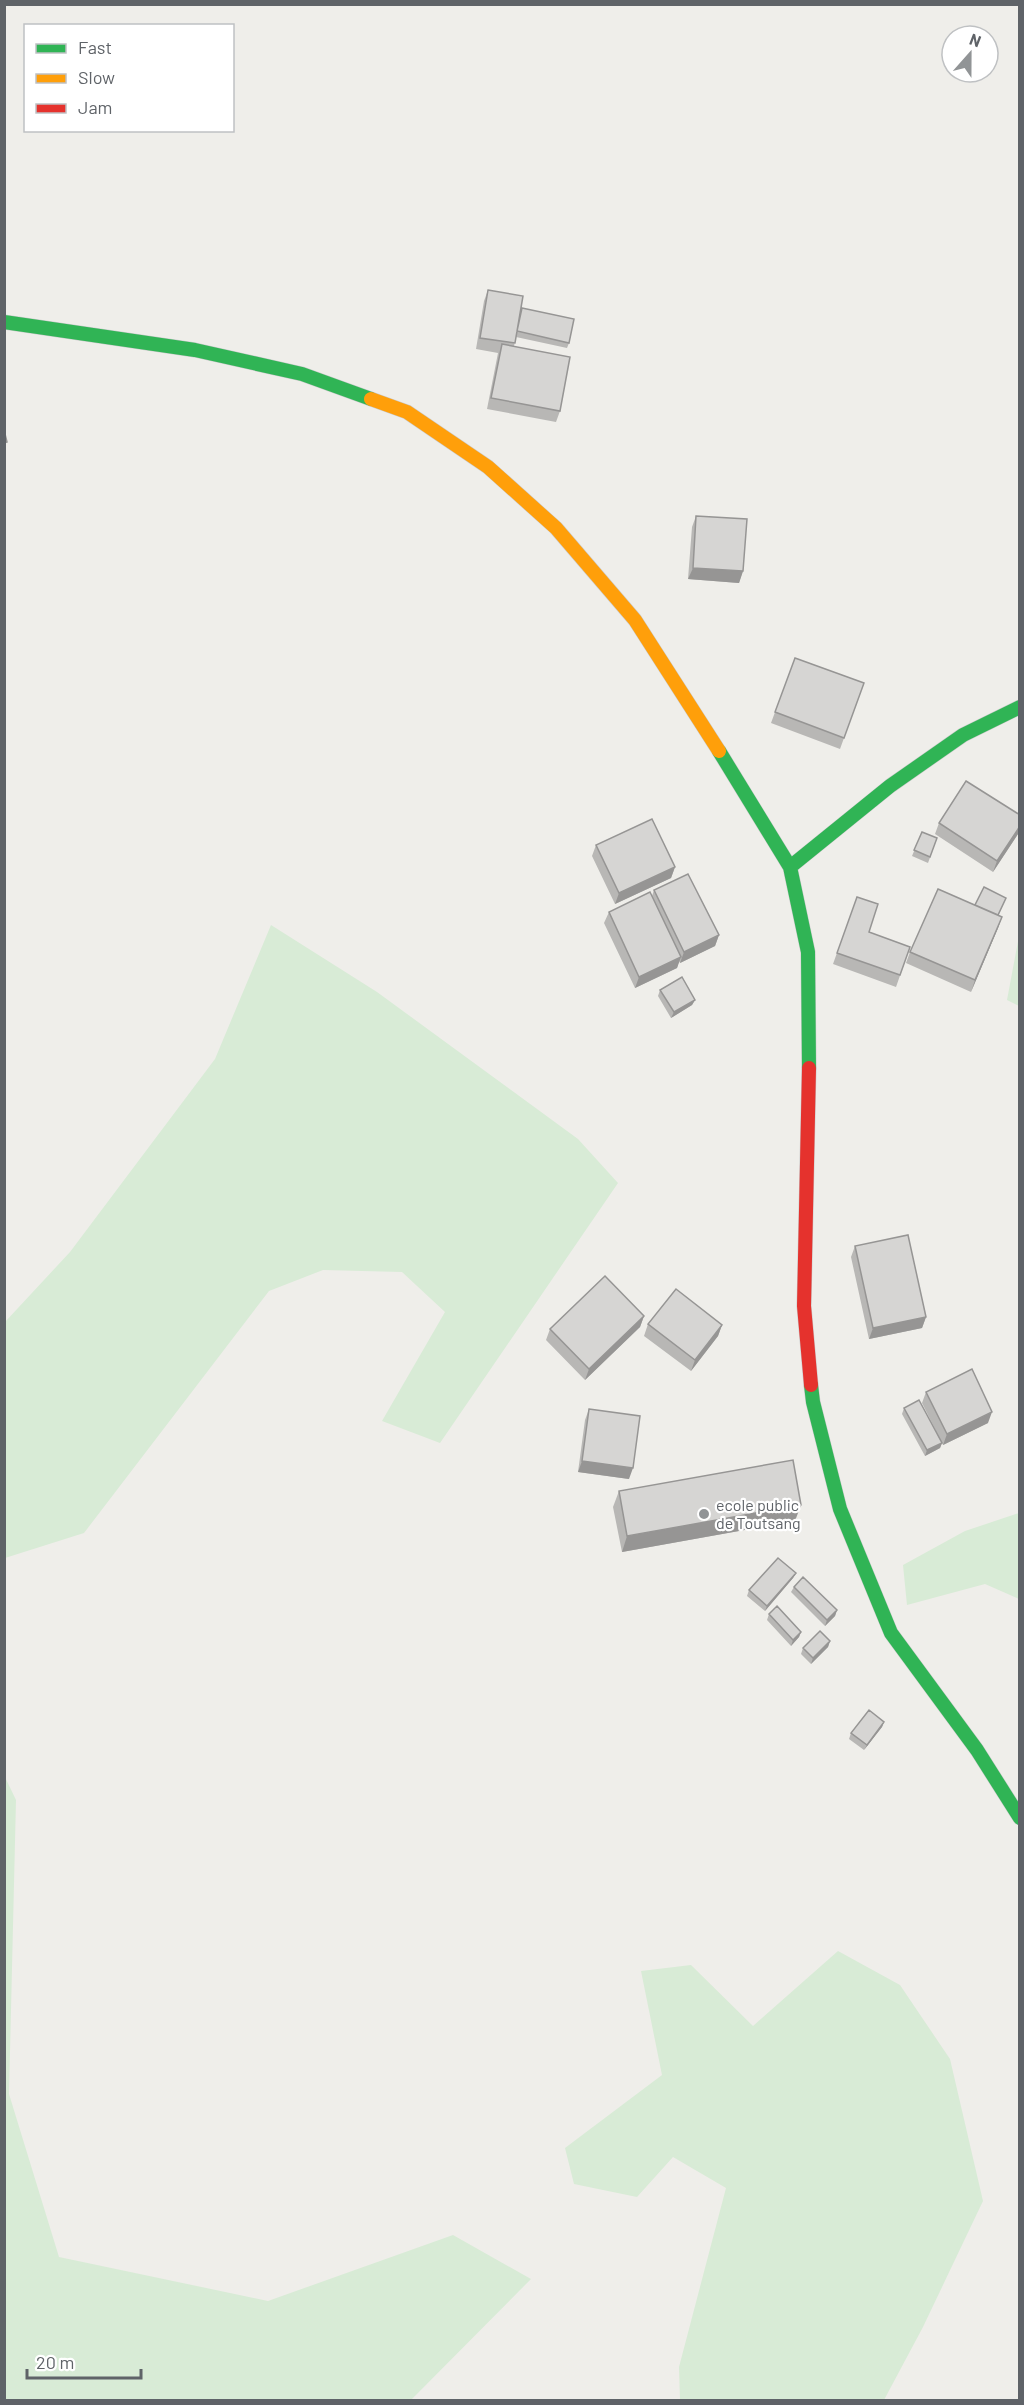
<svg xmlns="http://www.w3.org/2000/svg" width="1024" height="2405" font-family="Barlow,sans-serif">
<rect width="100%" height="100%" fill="#efeeea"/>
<path fill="#d8ebd6" d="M271,925l106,67 201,147 40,44 -178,260 -58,-22 63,-109 -43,-40 -79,-2 -54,21 -185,242 -79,25v-236l65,-70 145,-193z
M1019,936l1,70h-1l-12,-6z
M1019,1513v86l-34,-15 -78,21 -4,-40 62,-34z
M4,1775l12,25 -7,294 50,163 209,44 185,-66 78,44 -120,121h-406z
M838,1951l62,34 50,74 33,142 -60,126 -39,73h-204l-1,-33 47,-179 -53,-31 -36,40 -63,-13 -9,-36 97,-73 -21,-104 50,-6 62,61z"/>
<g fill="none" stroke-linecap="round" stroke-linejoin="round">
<defs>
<path id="fast" d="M4,322l191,28 107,24 69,25
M719,751l71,116 18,85 1,116
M790,867l100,-81 73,-51 57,-28
M811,1385l2,17 27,107 51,124 86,117 43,68"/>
<path id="slow" d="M371,399l36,13 81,55 68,61 79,92 84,131"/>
<path id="jam" d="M809,1068l-5,238 7,79"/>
</defs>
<use href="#fast" stroke="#cacacb" stroke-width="15"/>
<use href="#slow" stroke="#cacacb" stroke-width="15"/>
<use href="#jam" stroke="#cacacb" stroke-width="15"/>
<use href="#fast" stroke="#30b455" stroke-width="14"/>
<use href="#slow" stroke="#ff9f0a" stroke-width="14"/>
<use href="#jam" stroke="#e5322d" stroke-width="14"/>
</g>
<path fill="#b8b7b5" d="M488,290l32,23 49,30 -2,5 -51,-11 -2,9 46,65 -4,11 -69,-13 11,-56 -22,-4 8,-48z
M696,516l47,55 -4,12 -51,-4 4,-52z
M795,658l69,25 -24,66 -69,-26z
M1020,815v16l-27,41 -58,-38 4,-11z
M922,832l15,6 -9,25 -16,-7z
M596,845l79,22 -4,11 -56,26 -23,-48z
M654,890l65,45 -4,11 -35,17 -1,-2 -2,7 -42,20 -31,-65 5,-11 43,-16z
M857,897l12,35 41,15 -14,40 -63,-23z
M1006,898l-8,18 4,1 -4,11 -27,64 -65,-29 4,-11 64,-47z
M660,990l35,10 -3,5 -21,13 -13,-22z
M855,1246l71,71 -4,11 -53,11 -18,-82z
M644,1316l-4,11 -55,53 -39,-40 4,-11z
M648,1324l74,1 -4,11 -27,35 -47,-35z
M926,1392l62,31 -45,22 -1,-2 -2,5 -15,8 -23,-42 2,-6 32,23 -14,-28z
M589,1409l40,70 -51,-7 7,-52z
M619,1491l176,30 -173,31 -9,-45z
M796,1573l-3,5 -28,33 -18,-15 2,-6z
M794,1587l43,23 -2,6 -10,10 -34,-34z
M769,1614l32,18 -2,5 -8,9 -24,-26z
M830,1641l-2,6 -17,17 -10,-10 2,-6z
M884,1722l-2,5 -18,23 -15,-11 2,-6z"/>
<path fill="#969594" d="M693,568l50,3 -4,12 -51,-4z
M1020,826v5l-27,41 4,-11z
M675,867l-4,11 -56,26 4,-11z
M1002,917l-4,11 -27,64 4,-12z
M719,935l-4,11 -35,17 4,-11z
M681,957l-4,11 -42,20 4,-11z
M695,1000l-3,5 -21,13 3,-6z
M644,1316l-4,11 -55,53 4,-11z
M926,1317l-4,11 -53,11 4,-11z
M722,1325l-4,11 -27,35 4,-11z
M992,1412l-4,11 -45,22 4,-11z
M942,1443l-2,5 -15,8 2,-6z
M582,1461l51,7 -4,11 -51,-7z
M801,1505l-6,16 -173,31 5,-16z
M796,1573l-3,5 -28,33 2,-5z
M837,1610l-2,6 -10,10 2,-6z
M801,1632l-2,5 -8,9 2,-6z
M830,1641l-2,6 -17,17 2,-6z
M884,1722l-2,5 -18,23 3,-5z"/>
<path fill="#d6d5d3" stroke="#969594" stroke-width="1.5" d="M488,290l35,6 -8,47 -35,-5z
M522,308l52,11 -5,24 -52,-12z
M502,344l68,13 -10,54 -69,-13z
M4,430l3,12 -3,1z
M696,516l51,3 -4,52 -50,-3z
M795,658l69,25 -20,55 -69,-26z
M966,781l54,34v11l-23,35 -58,-38z
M652,819l23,48 -56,26 -23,-48z
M922,832l15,6 -7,19 -16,-7z
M688,874l31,61 -35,17 -30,-62z
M984,887l22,11 -8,17 -23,-10z
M938,889l64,28 -27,63 -65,-28z
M650,892l31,65 -42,20 -30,-65z
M857,897l21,7 -9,28 41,15 -10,28 -63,-22z
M682,977l13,23 -21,12 -14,-22z
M908,1235l18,82 -53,11 -18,-82z
M605,1276l39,40 -55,53 -39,-40z
M676,1289l46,36 -27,35 -47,-36z
M972,1369l20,43 -45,22 -21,-42z
M919,1400l23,43 -15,7 -23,-42z
M589,1409l51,7 -7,52 -51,-7z
M793,1460l8,45 -174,31 -8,-45z
M778,1558l18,15 -29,33 -18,-16z
M803,1577l34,33 -10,10 -33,-33z
M777,1606l24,26 -8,8 -24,-26z
M820,1631l10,10 -17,17 -10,-10z
M869,1710l15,12 -17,23 -16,-12z"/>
<circle fill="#919496" stroke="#fff" stroke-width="2" cx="704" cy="1514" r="6"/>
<g text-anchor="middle" stroke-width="4.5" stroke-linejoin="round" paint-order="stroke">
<g font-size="16" fill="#5f6368" stroke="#fff" text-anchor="start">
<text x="716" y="1511">ecole public<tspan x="716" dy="18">de Toutsang</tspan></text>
</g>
</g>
<rect width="1024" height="2405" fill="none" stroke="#5f6368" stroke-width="12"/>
<rect x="24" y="24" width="210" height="108" fill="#ffffff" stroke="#bfc1c3" stroke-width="1.5"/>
<rect x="36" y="44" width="30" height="9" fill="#30b455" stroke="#bfc1c3" stroke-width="1.5"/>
<text x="78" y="54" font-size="18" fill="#5f6368">Fast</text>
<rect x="36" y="74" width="30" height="9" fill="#ff9f0a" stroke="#bfc1c3" stroke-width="1.5"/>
<text x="78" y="84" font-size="18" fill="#5f6368">Slow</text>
<rect x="36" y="104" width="30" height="9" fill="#e5322d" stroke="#bfc1c3" stroke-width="1.5"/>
<text x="78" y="114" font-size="18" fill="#5f6368">Jam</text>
<g transform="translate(970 54) rotate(21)"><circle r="28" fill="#ffffff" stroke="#bfc1c3" stroke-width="1.5"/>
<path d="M0-4.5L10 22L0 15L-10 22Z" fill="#919496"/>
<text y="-9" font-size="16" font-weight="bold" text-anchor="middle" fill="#5f6368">N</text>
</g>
<path d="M27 2369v9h114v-9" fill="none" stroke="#5f6368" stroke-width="3"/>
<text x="36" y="2369" font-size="18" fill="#5f6368" stroke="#ffffff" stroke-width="4.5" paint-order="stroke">20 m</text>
</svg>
